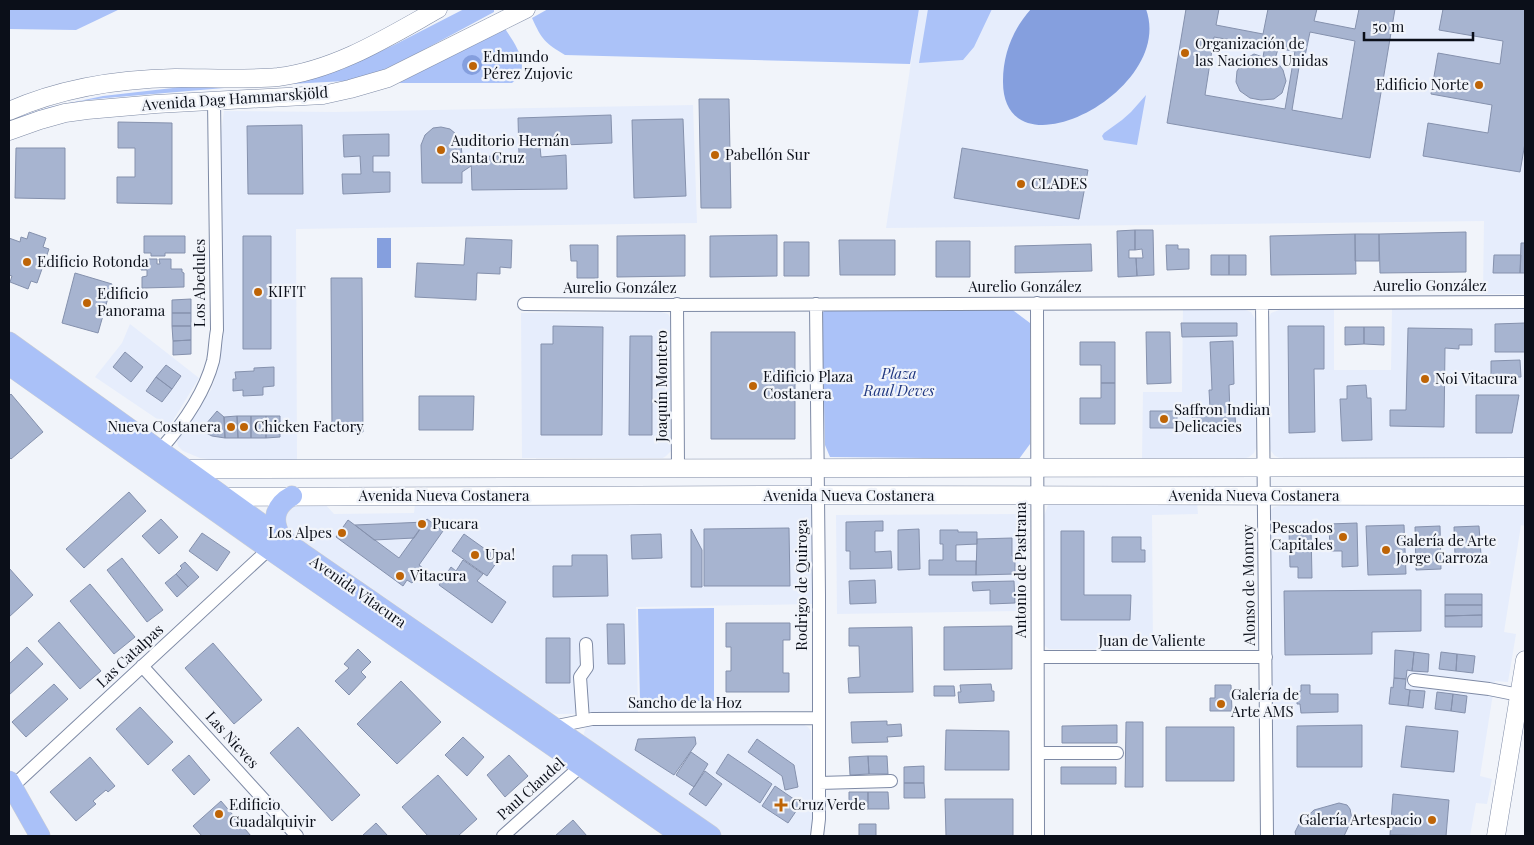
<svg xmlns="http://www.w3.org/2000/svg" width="1534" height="845" font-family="'Playfair Display',serif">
<rect width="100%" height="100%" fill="#f1f4fa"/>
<path fill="#e6edfc" d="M919,9h606v285h-42l1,-73 -598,7z
M693,105l4,118 -401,6 1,231h-82l-15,-2 -17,-7 -5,-5 -1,-5 34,-51 5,-15 2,-16 3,-226 3,-22 111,1z
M1183,308l60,1 8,3 4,7 1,129 -2,5 -5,4 -9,3 -98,-1 1,-67h39z
M1525,308v150h-245l-5,-2 -4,-5 -1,-3 -1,-130 2,-5 8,-3 55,-1v61h57l1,-61z
M661,312l7,2 5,8v123l-1,5 -6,6 -3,2h-141l-1,-145z
M130,324l69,54 -30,49 -74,-50 27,-34z
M1525,501v25l-4,-1 -17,107 12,2 -8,48 -13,-1 -15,95 12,3 -5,25 -11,-1 -6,33h-198l-1,-326 3,-3 10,-2z
M1055,502h142l1,12 -46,1 1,135 -104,-1 -4,-3 -2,-4 1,-126 4,-11z
M324,503l10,11 80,-1 1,-9 392,-1 5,5 2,96 -178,3 2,106 -82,1 -4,-1 -266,-184 -3,-19 5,-4z
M1021,514l-2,97 -182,3 -1,-99z
M802,724l6,3 3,4 2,90 -4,15h-85l-139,-96 -2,-4 3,-9 5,-2z"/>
<path fill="#abc2f8" d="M9,9h111l-44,21 -67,-1z
M464,9h30v3l-78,42 -35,17 -36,10 -109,6 -130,11 -26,3 -71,24v-5l41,-13 53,-11 96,-11 108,-6 36,-10 53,-25z
M548,9h371l-9,55 -345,-9c-20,-12 -23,-15 -33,-37z
M928,9h64l-18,38 -11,13 -44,3z
M504,27c10,16 30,40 8,56h-113z
M1146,95l-9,50 -33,-5 -2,-4 2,-3 18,-13 9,-8z
M829,307l181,1 20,15v121l-11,15 -189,-2 -5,-12 -3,-132z
M714,608v93h-74l-2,-92z"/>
<path fill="#859fde" d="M1031,9h115c30,83 -144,171 -143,72 0,-27 10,-52 28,-72z
M462 65a10 10 0 1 1 20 0a10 10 0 1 1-20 0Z
M377,238h14v30h-14z"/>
<path fill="#a7b4d0" stroke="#8591ad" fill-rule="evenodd" d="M1186,9h33l-3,16 47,9 5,-25h49l-3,12 41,8 4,-20h36l-25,149 -203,-35zM1310,32l45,9 -13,78 -50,-9 9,-55 4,1zM1214,37l51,9 -2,11 -9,-3 -9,5 -8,12 -1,11 4,9 10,7 11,2 13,-1 8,-6 4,-12 -3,-11 -8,-11 3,-10 17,2 -10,58 -80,-14z
M1443,9h82v134l-5,29 -97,-16 5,-33 60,10 4,-28 -61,-11 7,-41 62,11 3,-23 -64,-11z
M699,99h30l2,109h-30z
M611,115l1,28 -72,3 1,11 25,-2 1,34 -95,1 -1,-33 48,-2 -1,-37z
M683,119l3,77 -52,2 -2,-78z
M118,122l54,1v81l-55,-1v-26h18v-29h-17z
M302,125l1,69h-55l-1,-68z
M441,127l9,2 6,5 5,9 1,13 9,1v9l-9,6v11h-40l-1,-38 4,-10 8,-7z
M389,134v22h-16v16h17v20l-47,2 -1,-20h19l-1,-18 -16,1 -1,-22z
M16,148h49v51l-50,-1z
M962,148l126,22 -9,49 -125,-21z
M1135,230v20h-6v8h7l1,18 -19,1 -1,-46z
M1135,230h18l1,45 -17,1 -1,-18h7l-1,-9 -7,1z
M29,232l17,6 -3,9 6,2 -12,34 -6,-2 -3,8 -18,-7 2,-6 -3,-1v-37l11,4 1,-5 6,2z
M1466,232v40l-86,1 -1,-39z
M1355,234l1,40 -85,1 -1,-39z
M1355,234h24v27h-24z
M685,235v41l-68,1v-41z
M777,235v41l-67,1v-41z
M144,236h41v17h-20v3h-14v-3h-7z
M243,236h28v113h-28z
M466,238l46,2 -1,28 -11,-1v7l-23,-1 -1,27 -61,-3 2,-34 47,2z
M839,240h56v35h-55z
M936,241h34v36h-34z
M784,242h25v34h-25z
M1521,243h4v30h-5z
M1091,244l1,27 -77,2v-27z
M570,245h28v33h-21v-17h-6z
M1166,245h12v4h11v20l-22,1z
M1211,255h18v20h-18z
M1229,255h17v20h-17z
M1494,255h27l-1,18h-27z
M146,259h11v5h3l-1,-5h12v10h11v3l2,1v14l-42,1v-11l5,-1v-6h-6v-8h5z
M75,273l37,11 -14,49 -36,-10z
M331,278h31l1,154h-31z
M191,299v14h-19v-13z
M172,313h19v13h-19z
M1181,323h56v13l-55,1z
M1525,323v29h-30v-28z
M172,326h19v14l-18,1z
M553,326l50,1 -1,108h-61v-91h12z
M1288,326h36v43h-10l1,63 -26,1z
M1345,327h19v17l-19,1z
M1364,327h20v18l-20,-1z
M1408,328l64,1v16h-13v4l-14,-1 -1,79 -54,-1v-16h16z
M711,332h84v107h-84z
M1146,332h24l1,51 -24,1z
M630,336h22v99h-23z
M191,340v14l-18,1v-14z
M1233,341l1,43 -5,1 1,30h5l1,17h-27v-3l-16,1 -1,-22h18l-1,-18h3l-2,-48z
M1080,342h35v41h-14v-18h-21z
M125,352l18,15 -12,15 -18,-15z
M1520,360l1,17 -30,1v-17z
M166,365l15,11 -9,13 -16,-12z
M274,367v19l-11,1v8l-20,1v-6l-10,1v-12h3l-1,-7 19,-1v-3z
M156,377l16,12 -10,13 -16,-11z
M1101,383h14v41h-35v-26h21z
M1366,385l1,13h4l1,42 -30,1 -2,-42h7v-13z
M11,394l32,38 -32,27 -2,-2v-61z
M1476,395h43l-7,38h-36z
M419,396h55l-1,34h-54z
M217,411l7,6 1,21 -13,-2 -8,-4 2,-8z
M1150,411h27v17h-27z
M237,416h14v22h-13z
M237,416l1,22h-13l-1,-21z
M251,416h15v22h-15z
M266,416h14v21l-14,1z
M129,492l17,19 -62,57 -18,-19z
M161,519l17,18 -19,17 -17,-18z
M427,519l16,12 -24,34 4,3 -11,15 -5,-3 -4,6 -67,-49 12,-17 51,38z
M883,521v10h-8v21l16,-1 1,17 -42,1v-18h-4v-29z
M425,522l-11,16 -40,2 -19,-15z
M1357,523l1,43 -16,1v-16h-12l-1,-27z
M1404,525l2,49 -38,1 -2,-49z
M1440,526l1,43 -25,1 -1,-43z
M1479,526l2,29 -26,1 -1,-29z
M789,528l1,58h-86v-57z
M691,529l11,21v37h-11z
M919,529l1,40 -22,1v-40z
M940,530h18v2h19v12l-21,1v16h20v14h-47v-15h14v-16h-3z
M1311,530l1,48h-14v-11h-8l-1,-36z
M1061,531h23v64h47l-1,25h-69z
M202,533l28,19 -13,19 -28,-20z
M464,534l35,25 -12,17 -35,-25z
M661,534l1,24 -30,1 -1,-24z
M1112,537h29v13h4v12h-33z
M1012,538v18h3v18l-39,1 1,-36z
M572,555h35l1,41 -55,1v-31h19z
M122,558l41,52 -16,12 -40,-52z
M463,560l20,14 -6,7 29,21 -14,21 -53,-38 12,-18 5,4z
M185,562l14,15 -11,10 -12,-13 6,-6 -2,-2z
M9,568l24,27 -24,22z
M176,574l12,13 -11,10 -12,-14z
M875,580l1,23 -26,1 -1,-23z
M1014,581l1,22 -25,1v-14l-17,1 -1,-9z
M90,584l45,53 -21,17 -44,-53z
M1421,590v41l-49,1v22l-87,1 -1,-64z
M1445,594h37v11h-37z
M1445,605h37v10l-37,1z
M1482,615v12h-37v-11z
M59,622l42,49 -21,18 -42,-48z
M726,623h64v17h-7v33h6v19h-63v-21h5v-24h-5z
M607,624h17l1,40h-17z
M1012,626v43l-68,1v-43z
M912,627l1,65 -64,1 -1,-15 12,-1 -1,-31h-10v-18z
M546,638h24v45h-24z
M213,643l49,57 -28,24 -49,-56z
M27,647l16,17 -34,31v-31z
M358,649l13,13 -10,10 5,5 -17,18 -14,-14 14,-13 -5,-4z
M1395,650l19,2 -2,19 -5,-1 -1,9 -12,-1z
M1414,652l15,2 -1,18 -16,-1z
M1441,652l16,2 -1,17 -17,-2z
M1457,654l18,2 -2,17 -17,-2z
M1394,678l12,1 -1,10 5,1 -2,16 -19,-2 2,-17 2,1z
M401,681l40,41 -44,42 -40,-40z
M54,684l14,15 -42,38 -14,-15z
M991,684l1,7h2v10l-35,2 -1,-11h3l-1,-7z
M1215,685h16l1,26h-22v-13h5z
M1301,685h9v9h28v18l-37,1 -1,-9h-3v-12l4,-1z
M934,686h20l1,10h-21z
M1410,690l15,1 -2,17 -15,-2z
M1437,692l16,2 -2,17 -16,-2z
M1453,694l14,2 -2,17 -14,-2z
M140,707l33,35 -25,23 -32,-36z
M887,721v4l14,-1 1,12 -15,1 1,5 -36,1 -1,-21z
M1126,722h17v65h-18z
M1117,725v18h-55v-17z
M1362,725v42h-65v-41z
M1406,726l52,5 -4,41 -53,-5z
M298,727l62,68 -28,26 -62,-68z
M1166,727h68v54h-68z
M946,730l63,1v39h-64z
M463,737l21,20 -17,19 -22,-21z
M695,737l1,7 -22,31 -39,-25 3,-11z
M757,739l37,26 4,22 -13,3 -3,-14 -34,-24z
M691,752l17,12 -14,23 -18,-12z
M728,754l44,30 -12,19 -44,-30z
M189,755l21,25 -16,15 -22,-25z
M509,755l19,21 -23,21 -18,-22z
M868,756h19l1,18h-19z
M868,756l1,18 -19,1 -1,-18z
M90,757l25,29 -7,6 -2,-2 -13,11 3,3 -20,17 -26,-29z
M924,766v17h-20v-16z
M1061,767h55v17h-55z
M705,771l17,13 -16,22 -17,-12z
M438,775l39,44 -19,17h-30l-26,-29z
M904,783h20l1,15h-21z
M775,786l26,18 -13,19 -26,-17z
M849,792h19v17h-19z
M868,792h20l1,17h-21z
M1393,794l56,6 -3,36 -56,-1z
M945,799h68v37h-67z
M221,801l30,35h-49l-9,-10z
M1339,803l8,2 3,4 2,10 -8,17h-48l-1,-4 4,-8 15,-14z
M573,820l14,16h-32z
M376,823l12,13h-26z
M859,824h17v12h-17z"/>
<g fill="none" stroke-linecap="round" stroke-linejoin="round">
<defs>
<path id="minor" d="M1037,303l1,533
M1262,303l5,533
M524,304l141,1 860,-3
M677,304l1,164
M816,304l3,290v225l-2,17
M160,450c23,-26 44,-55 53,-89 2,-10 2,-21 4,-31l-3,-229
M1038,657h228
M142,666l155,170
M1414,680l75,9 30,6
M583,720l-3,-43 7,-10 -1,-23
M552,727l40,-8 227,-1
M1038,753h79
M819,783l72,-2
M12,787l257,-238
M503,836l78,-70"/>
<path id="secondary" d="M9,111c52,-23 109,-32 166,-33 35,0 69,2 103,-1 58,-7 110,-40 160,-68
M9,131l31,-11 25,-7 22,-3 69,-6 167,-9 27,-6 38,-11 138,-69
M188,469l1337,-2
M219,497l558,-2 748,1
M1496,836l29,-176"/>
<path id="primary" d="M9,342l293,211 409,283
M9,365l260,184 413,287
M281,537c-10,-17 -6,-32 11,-41
M9,781l31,55"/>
</defs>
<use href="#minor" stroke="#7e8aa5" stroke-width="14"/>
<use href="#secondary" stroke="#7e8aa5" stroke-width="19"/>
<use href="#primary" stroke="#cecfd1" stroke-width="21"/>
<use href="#minor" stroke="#fff" stroke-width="12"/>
<use href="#secondary" stroke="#fff" stroke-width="18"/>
<use href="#primary" stroke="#aac1f8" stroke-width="20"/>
</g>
<g fill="#be6406" stroke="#f1f4fa" stroke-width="2">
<circle cx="1185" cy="53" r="5"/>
<circle cx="473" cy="66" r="5"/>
<circle cx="1479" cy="85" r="5"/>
<circle cx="441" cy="150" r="5"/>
<circle cx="715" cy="155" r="5"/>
<circle cx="1021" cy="184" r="5"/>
<circle cx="27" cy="262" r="5"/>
<circle cx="258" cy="292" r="5"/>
<circle cx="87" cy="303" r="5"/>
<circle cx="1425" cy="379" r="5"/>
<circle cx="753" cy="386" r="5"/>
<circle cx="1164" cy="419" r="5"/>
<circle cx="231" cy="427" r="5"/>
<circle cx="244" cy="427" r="5"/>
<circle cx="422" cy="524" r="5"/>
<circle cx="342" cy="533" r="5"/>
<circle cx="1343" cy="537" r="5"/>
<circle cx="1386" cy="550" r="5"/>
<circle cx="475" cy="555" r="5"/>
<circle cx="400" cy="576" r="5"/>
<circle cx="1221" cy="704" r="5"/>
<path d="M778.5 797.5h5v5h5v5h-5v5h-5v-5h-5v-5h5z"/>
<circle cx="219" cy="814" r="5"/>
<circle cx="1432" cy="820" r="5"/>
</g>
<g text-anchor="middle" stroke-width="4.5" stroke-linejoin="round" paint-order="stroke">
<g font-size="15" fill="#0b0f19" stroke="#f1f4fa" text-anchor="start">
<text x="1195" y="49">Organización de<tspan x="1195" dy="17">las Naciones Unidas</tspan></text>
<text x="483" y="62">Edmundo<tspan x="483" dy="17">Pérez Zujovic</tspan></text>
<text x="1469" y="90" text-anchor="end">Edificio Norte</text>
<text x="451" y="146">Auditorio Hernán<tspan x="451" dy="17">Santa Cruz</tspan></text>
<text x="725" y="160">Pabellón Sur</text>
<text x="1031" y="189">CLADES</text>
<text x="37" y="267">Edificio Rotonda</text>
<text x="268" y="297">KIFIT</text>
<text x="97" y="299">Edificio<tspan x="97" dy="17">Panorama</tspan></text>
<text x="763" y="382">Edificio Plaza<tspan x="763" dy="17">Costanera</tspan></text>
<text x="1435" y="384">Noi Vitacura</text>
<text x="1174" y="415">Saffron Indian<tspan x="1174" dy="17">Delicacies</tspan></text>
<text x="221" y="432" text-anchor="end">Nueva Costanera</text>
<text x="254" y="432">Chicken Factory</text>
<text x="432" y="529">Pucara</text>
<text x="1333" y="533" text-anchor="end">Pescados<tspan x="1333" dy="17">Capitales</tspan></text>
<text x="332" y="538" text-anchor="end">Los Alpes</text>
<text x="1396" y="546">Galería de Arte<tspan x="1396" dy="17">Jorge Carroza</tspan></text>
<text x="485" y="560">Upa!</text>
<text x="410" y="581">Vitacura</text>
<text x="1231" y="700">Galería de<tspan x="1231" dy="17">Arte AMS</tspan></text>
<text x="229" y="810">Edificio<tspan x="229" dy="17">Guadalquivir</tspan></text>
<text x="791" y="810">Cruz Verde</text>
<text x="1422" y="825" text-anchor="end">Galería Artespacio</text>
</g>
<g font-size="15" fill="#0b0f19" stroke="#f1f4fa">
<text transform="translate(235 99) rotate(-4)" y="5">Avenida Dag Hammarskjöld</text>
<text transform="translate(200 283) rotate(-90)" y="5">Los Abedules</text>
<text x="1430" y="291">Aurelio González</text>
<text x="1025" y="292">Aurelio González</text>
<text x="620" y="293">Aurelio González</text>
<text transform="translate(662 386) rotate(-90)" y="5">Joaquín Montero</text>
<text x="444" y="501">Avenida Nueva Costanera</text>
<text x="849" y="501">Avenida Nueva Costanera</text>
<text x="1254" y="501">Avenida Nueva Costanera</text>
<text transform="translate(1021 570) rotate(-90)" y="5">Antonio de Pastrana</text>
<text transform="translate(802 585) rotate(-90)" y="5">Rodrigo de Quiroga</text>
<text transform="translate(1249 585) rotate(-91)" y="5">Alonso de Monroy</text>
<text transform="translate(358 592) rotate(35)" y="5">Avenida Vitacura</text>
<text x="1152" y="646">Juan de Valiente</text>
<text transform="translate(130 656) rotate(-43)" y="5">Las Catalpas</text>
<text x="685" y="708">Sancho de la Hoz</text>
<text transform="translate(232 740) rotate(48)" y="5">Las Nieves</text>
<text transform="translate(531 789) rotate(-42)" y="5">Paul Claudel</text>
</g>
<g font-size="15" font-style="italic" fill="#203881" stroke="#f1f4fa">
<text x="899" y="379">Plaza<tspan x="899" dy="17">Raul Deves</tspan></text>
</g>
</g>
<rect width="1534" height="845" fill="none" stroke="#0b0f19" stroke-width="20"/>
<path d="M1364 32v8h109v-8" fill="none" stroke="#0b0f19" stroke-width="2.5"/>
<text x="1372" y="32" font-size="15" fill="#0b0f19" stroke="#f1f4fa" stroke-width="4" paint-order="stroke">50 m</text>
</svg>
